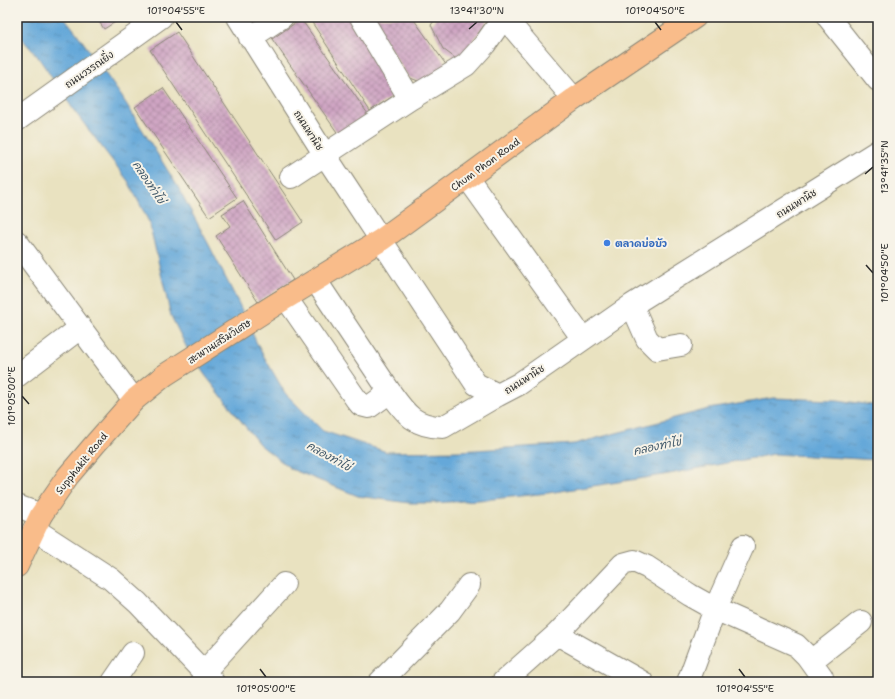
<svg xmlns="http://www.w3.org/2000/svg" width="895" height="699" font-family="'Shantell Sans','Playpen Sans Thai',sans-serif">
<defs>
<pattern id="water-ripples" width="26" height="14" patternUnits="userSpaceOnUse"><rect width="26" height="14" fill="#65a8d9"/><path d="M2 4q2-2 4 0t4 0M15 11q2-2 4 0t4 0" fill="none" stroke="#5389b0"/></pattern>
<pattern id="building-cross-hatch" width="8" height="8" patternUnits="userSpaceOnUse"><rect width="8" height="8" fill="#cfa4c3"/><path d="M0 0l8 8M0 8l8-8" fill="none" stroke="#a8869f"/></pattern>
</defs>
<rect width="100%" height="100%" fill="#f7f3e8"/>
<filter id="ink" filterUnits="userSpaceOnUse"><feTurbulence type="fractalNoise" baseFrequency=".025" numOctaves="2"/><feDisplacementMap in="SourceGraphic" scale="8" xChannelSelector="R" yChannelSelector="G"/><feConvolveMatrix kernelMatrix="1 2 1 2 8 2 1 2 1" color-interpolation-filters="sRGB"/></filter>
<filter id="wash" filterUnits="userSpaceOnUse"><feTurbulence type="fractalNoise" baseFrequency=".012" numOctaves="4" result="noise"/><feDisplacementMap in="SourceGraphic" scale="16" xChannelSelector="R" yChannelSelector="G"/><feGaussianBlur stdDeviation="0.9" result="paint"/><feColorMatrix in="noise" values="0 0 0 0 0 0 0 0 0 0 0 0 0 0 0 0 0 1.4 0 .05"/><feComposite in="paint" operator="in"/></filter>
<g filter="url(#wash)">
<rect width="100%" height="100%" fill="#e9e2c0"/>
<path fill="url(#water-ripples)" stroke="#486a82" d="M17,17h47l12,15 46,65 56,90 31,58 31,61 18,40 27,47 38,38 64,21 72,-1 115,-7 135,-35 64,-11 65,2 40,6v54l-104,-6 -105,20 -121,19 -56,6 -58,4h-25l-51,-7 -67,-27 -32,-25 -54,-69 -18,-27 -16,-32 -22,-94 -21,-41 -53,-69 -37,-55 -21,-24z"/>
<g id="blocks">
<path fill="url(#building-cross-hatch)" d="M96,17h27l-19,12z
M311,17h41l44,69 -3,10 -23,15 -61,-93z
M370,17h42l35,49 -24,17 -15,-6z
M437,17h44l6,4 -28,40 -16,-12 -12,-24z
M301,19l67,95 -29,21 -67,-96z
M177,32l126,190 -27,18 -126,-190z
M163,88l74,110 -28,19 -74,-110z
M243,201l50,79 -35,22 -42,-66 14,-10 -8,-12z"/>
</g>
</g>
<g filter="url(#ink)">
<use href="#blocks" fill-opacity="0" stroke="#8a8676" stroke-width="1"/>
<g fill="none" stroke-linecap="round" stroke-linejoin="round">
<defs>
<path id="minor" d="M238,17l87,138 151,229 22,11 21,-11 113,-79 246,-154
M361,17l49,82
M504,17l70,82
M828,17l50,63
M250,38l32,-21
M17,120l144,-103
M291,177l119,-78 56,-34 19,-21 19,-27
M467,177l116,162
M17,242l117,158
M286,298l70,101 5,6 8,2 21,-15 -74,-111
M632,305l15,34 10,10 24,-4
M17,376l63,-48
M390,392c15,21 24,35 53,35l55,-32
M17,506l24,9
M34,529l77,50 27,24 75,79
M557,634l85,48
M811,661l50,-39
M204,672l80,-88
M113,682l20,-29
M380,682l70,-71 19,-26
M503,682l54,-48 66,-70 11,-3 13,6 43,28 25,14 81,36 11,11 15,21v5
M688,682l27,-73 28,-63"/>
<path id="major" d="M17,566l24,-51 27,-39 28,-33 38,-43 31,-25 108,-69 108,-66 193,-141 121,-82"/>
</defs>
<use href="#minor" stroke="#8a8676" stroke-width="24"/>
<use href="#major" stroke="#8a8676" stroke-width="24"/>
<use href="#minor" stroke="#fff" stroke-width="22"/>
<use href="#major" stroke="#f9bc8a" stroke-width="22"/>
</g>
</g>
<path fill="none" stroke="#2b2b2b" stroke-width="1.5" d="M176,22l6,8M655,22l6,8M469,29l8,-7M865,174l8,-7M866,265l7,8M22,396l7,8M260,669l6,8M739,669l6,8"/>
<circle fill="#3f7fe0" stroke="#f7f3e8" stroke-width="1.5" cx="607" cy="243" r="4"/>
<g text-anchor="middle" stroke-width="4" stroke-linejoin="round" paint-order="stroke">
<g font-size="10" fill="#2b2b2b" stroke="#f7f3e8">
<text transform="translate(89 69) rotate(-35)" y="4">ถนนวรรณยิ่ง</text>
<text transform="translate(309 130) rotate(57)" y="4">ถนนพานิช</text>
<text transform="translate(485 164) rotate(-36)" y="4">Chum Phon Road</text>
<text transform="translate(796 203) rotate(-32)" y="4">ถนนพานิช</text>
<text transform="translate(219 341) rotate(-33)" y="4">สะพานเสริมวิเศษ</text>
<text transform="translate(524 379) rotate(-33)" y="4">ถนนพานิช</text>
<text transform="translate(81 463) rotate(-51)" y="4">Supphakit Road</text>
</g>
<g font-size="10" font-weight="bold" fill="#366cbe" stroke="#f7f3e8" text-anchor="start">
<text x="615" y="247">ตลาดบ่อบัว</text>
</g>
<g font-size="11" font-style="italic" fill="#3f5768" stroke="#f7f3e8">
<text transform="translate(149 182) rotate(56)" y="4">คลองท่าไข่</text>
<text transform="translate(657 446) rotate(-12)" y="4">คลองท่าไข่</text>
<text transform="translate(329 456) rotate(29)" y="4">คลองท่าไข่</text>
</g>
</g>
<rect width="895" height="699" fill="none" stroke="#f7f3e8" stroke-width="44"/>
<rect x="22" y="22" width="851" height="655" fill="none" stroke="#2b2b2b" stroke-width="1.5"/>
<g font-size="10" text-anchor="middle" fill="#2b2b2b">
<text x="176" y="14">101°04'55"E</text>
<text x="477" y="14">13°41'30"N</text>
<text x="655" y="14">101°04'50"E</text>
<text transform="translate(884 167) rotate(-90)" y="4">13°41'35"N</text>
<text transform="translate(884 273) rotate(-90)" y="4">101°04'50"E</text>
<text transform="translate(11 396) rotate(-90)" y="4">101°05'00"E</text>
<text x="266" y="692">101°05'00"E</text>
<text x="745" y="692">101°04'55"E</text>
</g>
</svg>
